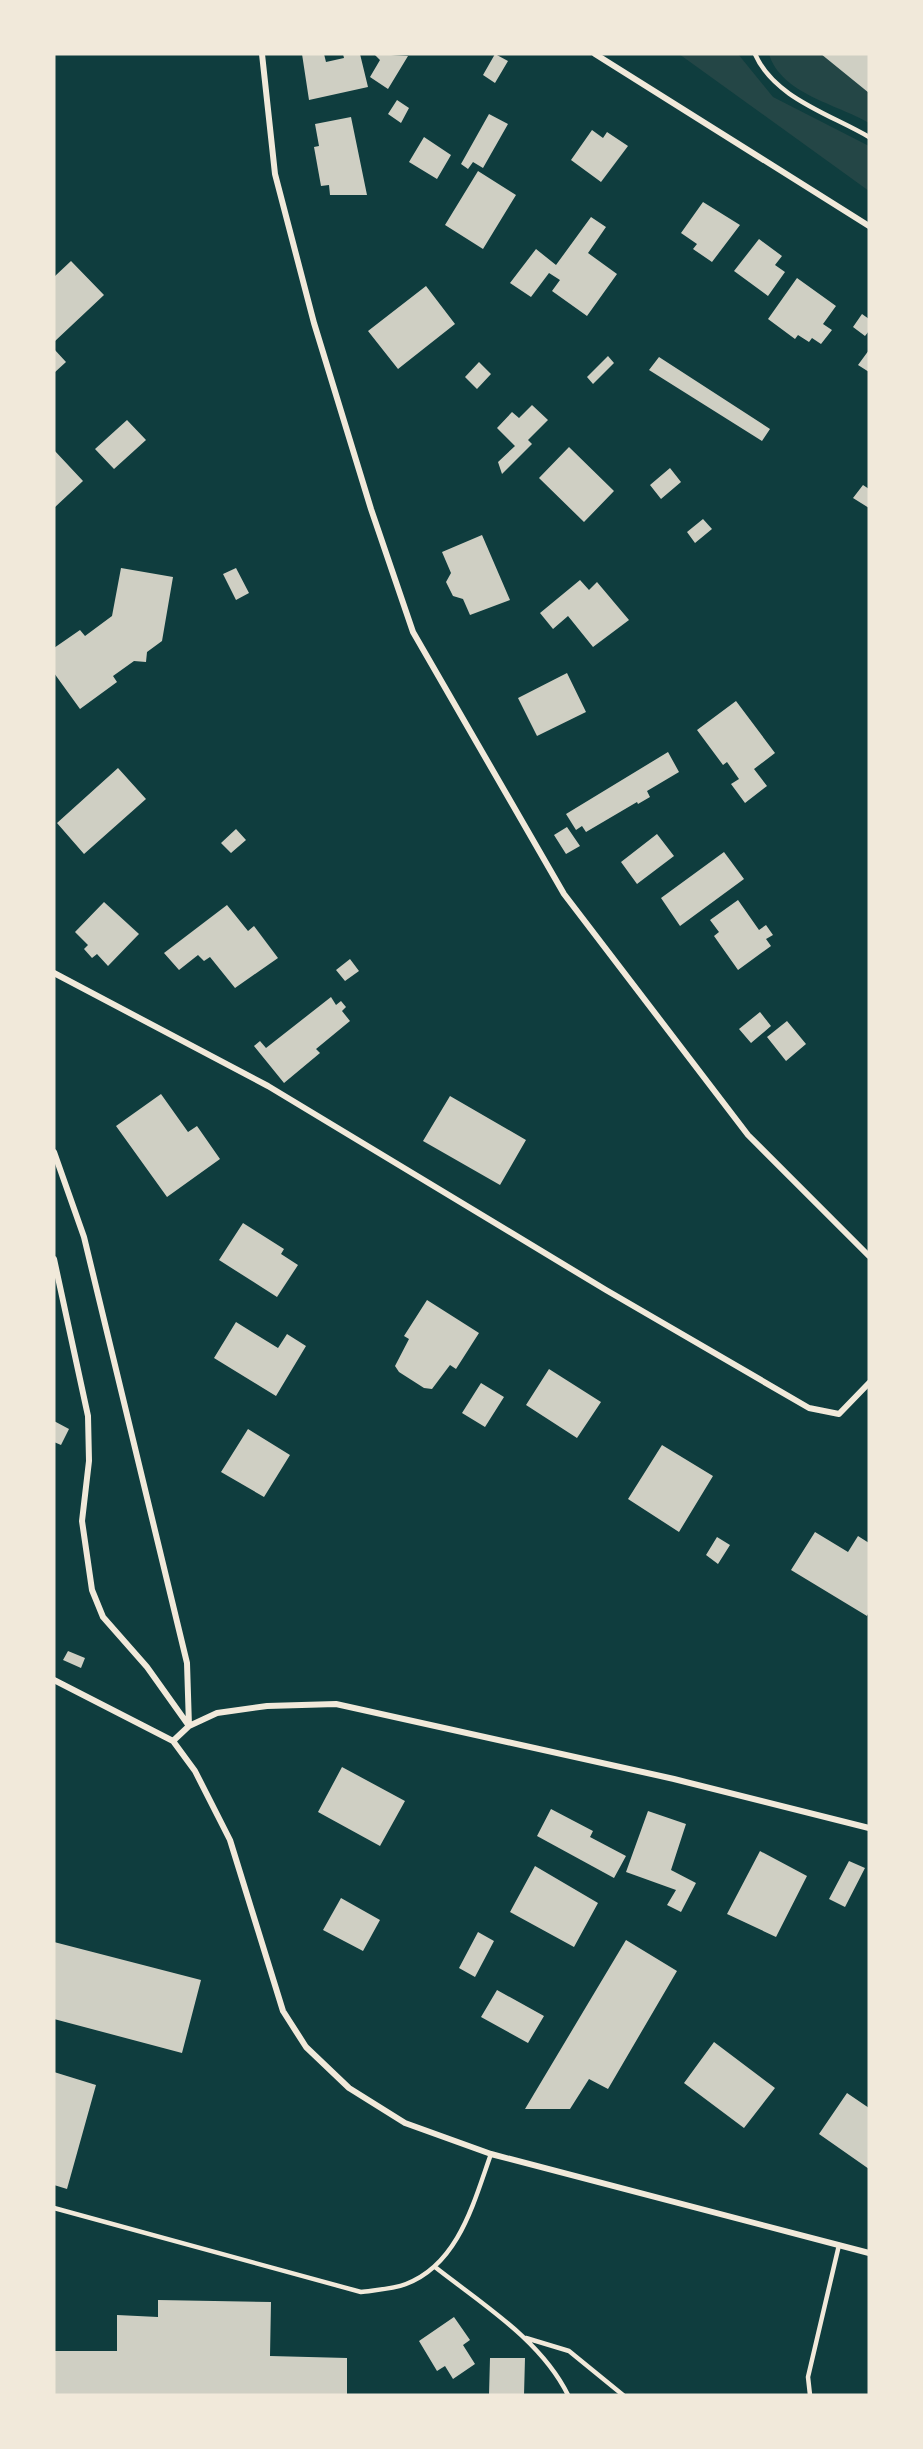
<svg xmlns="http://www.w3.org/2000/svg" width="923" height="2449" font-family="Inter,sans-serif">
<rect width="100%" height="100%" fill="#0f3d3e"/>
<path fill="#244646" d="M679,54h59l35,43 96,49v45z
M769,54h52l48,39v30c-32,-19 -88,-29 -100,-69z"/>
<path fill="#cfcfc3" d="M302,54h22l2,8 18,-4 -1,-4h17l8,33 -59,13z
M374,54l34,2 -20,33 -18,-12 10,-17z
M495,54l13,7 -13,22 -12,-8z
M821,54h48v39z
M397,100l12,8 -8,15 -13,-9z
M489,114l19,10 -25,44 -10,-6 -5,7 -7,-5z
M351,117l16,78h-37l-1,-10 -8,1 -7,-39 5,-1 -4,-22z
M592,130l11,8 4,-6 21,14 -27,36 -30,-22z
M424,137l27,18 -14,24 -28,-17z
M478,171l38,24 -33,54 -38,-24z
M703,202l37,23 -28,37 -19,-13 4,-5 -16,-11z
M591,217l15,10 -18,26 29,21 -30,42 -35,-25 8,-11 -11,-7 -18,24 -21,-14 26,-34 20,16z
M759,239l23,17 -7,9 10,7 -17,24 -34,-25z
M71,261l33,34 -50,47v-65z
M797,278l39,28 -13,18 9,6 -11,14 -9,-6 -3,4 -11,-7 -3,4 -27,-20z
M426,286l29,38 -57,45 -30,-38z
M862,314l7,5v12l-4,5 -12,-9z
M54,349l12,13 -12,11z
M869,350v22l-11,-7z
M608,356l6,7 -21,21 -6,-7z
M659,357l111,72 -8,12 -113,-71z
M479,362l12,12 -14,15 -12,-12z
M532,405l16,15 -20,20 4,4 -30,30 -4,-12 17,-16 -18,-18 15,-16 7,6z
M127,420l19,20 -32,29 -19,-20z
M569,447l45,44 -30,31 -45,-44z
M54,450l29,31 -29,27z
M670,468l11,14 -20,17 -11,-14z
M863,485l6,4v19l-16,-10z
M703,519l9,10 -17,14 -8,-11z
M482,535l28,65 -40,15 -7,-16 -10,-3 -7,-14 5,-9 -9,-21z
M121,568l52,9 -11,64 -15,11 -1,10 -12,-1 -21,15 4,6 -37,27 -26,-36v-25l26,-18 5,6 27,-20z
M236,568l13,25 -13,7 -13,-26z
M580,580l9,10 8,-8 32,38 -36,27 -25,-31 -15,13 -13,-16z
M567,673l19,39 -49,24 -19,-38z
M736,701l39,52 -21,16 13,17 -22,17 -14,-19 8,-5 -12,-17 -4,3 -26,-35z
M668,752l11,20 -32,19 3,6 -12,7 -1,-2 -51,30 -4,-6 -6,4 -10,-16z
M118,768l28,31 -62,55 -27,-31z
M567,827l13,19 -14,8 -12,-19z
M236,829l10,11 -15,13 -10,-10z
M657,834l17,22 -37,28 -16,-22z
M724,852l20,27 -64,47 -19,-28z
M738,900l21,30 7,-5 7,10 -7,4 5,7 -33,24 -24,-34 5,-4 -9,-12z
M104,902l35,32 -31,32 -11,-12 -5,4 -8,-9 4,-4 -13,-13z
M227,905l21,26 6,-5 24,32 -43,30 -25,-31 -6,4 -6,-6 -19,15 -15,-17z
M350,959l9,12 -14,10 -9,-11z
M331,997l5,8 5,-4 5,6 -4,4 8,10 -34,28 4,4 -36,30 -30,-37 6,-5 6,7z
M760,1012l11,14 -20,17 -12,-14z
M787,1021l19,23 -20,17 -19,-24z
M161,1094l27,38 9,-6 23,33 -53,38 -51,-71z
M450,1096l76,44 -26,45 -77,-44z
M243,1223l41,26 -3,5 17,11 -21,32 -58,-37z
M427,1300l52,33 -23,36 -6,-4 -18,24 -8,-1 -25,-16 -4,-6 14,-27 -5,-3z
M236,1322l42,26 9,-14 19,12 -30,50 -62,-38z
M549,1369l52,33 -24,36 -51,-33z
M481,1383l23,14 -19,30 -23,-14z
M54,1421l15,8 -8,16 -7,-3z
M248,1429l42,26 -26,42 -43,-25z
M662,1445l51,31 -34,56 -51,-33z
M815,1532l33,20 10,-16 11,7v69l-2,4 -76,-46z
M717,1537l13,8 -12,19 -12,-9z
M68,1651l17,7 -4,10 -18,-8z
M342,1767l63,34 -25,45 -62,-34z
M551,1809l42,22 -3,6 36,19 -12,22 -77,-42z
M648,1811l38,13 -15,46 25,13 -15,29 -14,-7 9,-15 -50,-18z
M760,1851l47,25 -31,61 -49,-23z
M849,1861l16,7 -20,39 -16,-8z
M535,1866l63,37 -24,44 -64,-35z
M341,1898l39,22 -17,31 -40,-21z
M478,1932l16,9 -19,36 -16,-9z
M626,1940l51,31 -69,118 -19,-10 -19,30h-45z
M54,1942l147,38 -19,73 -128,-34z
M497,1990l47,26 -16,27 -47,-26z
M714,2042l61,46 -31,40 -60,-45z
M54,2072l42,13 -29,104 -13,-4z
M847,2093l22,15v61l-50,-35z
M158,2300l113,2 -1,54 77,2v37h-293v-44h63v-36l41,2z
M454,2317l16,23 -7,5 12,19 -22,15 -8,-13 -8,5 -18,-30z
M490,2358h35l-1,37h-35z"/>
<g fill="none" stroke-linecap="round" stroke-linejoin="round">
<path stroke="#f1e9da" stroke-width="4.5" d="M755,54c19,44 75,60 114,83
M54,2208l307,84c14,-2 32,-3 45,-8 53,-20 68,-83 85,-130
M435,2267c47,37 106,73 133,128
M526,2338l43,13 54,44
M810,2395l-2,-18 31,-132"/>
<path stroke="#f1e9da" stroke-width="6" d="M262,54l13,120 39,149 57,186 42,123 151,262 184,241 121,121
M595,54l274,172
M54,973l214,113 338,204 203,118 30,6 30,-31
M54,1152l30,85 103,426 2,63 -16,15
M54,1259l34,157 1,45 -7,60 10,69 11,27 44,50 42,59 28,-13 50,-7 69,-2 338,75 195,49
M54,1680l119,61 22,30 35,69 53,171 23,36 43,41 56,35 86,31 378,99"/>
</g>
<rect width="923" height="2449" fill="none" stroke="#f1e9da" stroke-width="111"/>
</svg>
